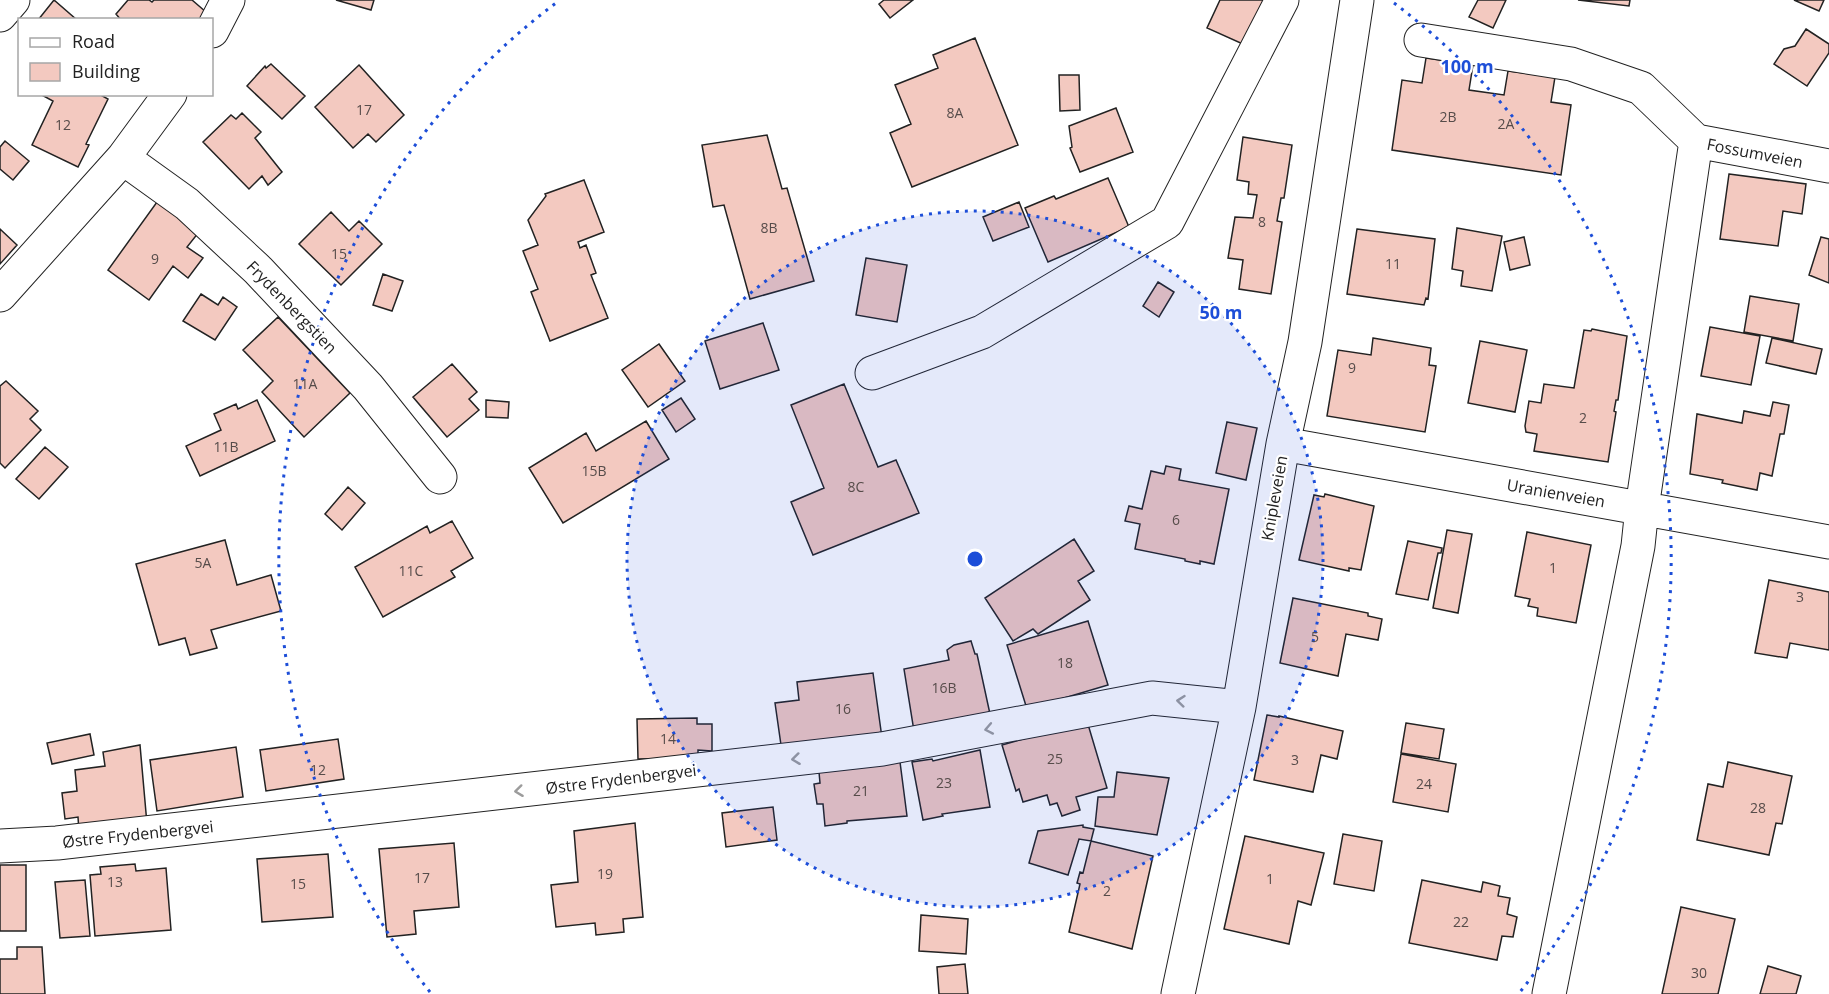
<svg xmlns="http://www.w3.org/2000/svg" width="1829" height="994" font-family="'Open Sans',sans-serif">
<rect width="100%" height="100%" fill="#fff"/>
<path fill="#f3c9c0" stroke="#222" stroke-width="1.5" d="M54,0l23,20h-39z
M128,0h21l3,2 2,-2h38l14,12 -6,8h-79l-5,-6z
M336,0h38l-3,10z
M884,0h29l-23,18 -11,-14z
M1220,0h45l-20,45 -38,-17z
M1478,0h28l-13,28 -24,-11z
M1578,0h52l-1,6z
M1794,0h30l-5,11z
M1806,29l23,15v9l-22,33 -33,-22 10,-15 11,-3z
M975,38l43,107 -106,42 -22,-54 21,-9 -16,-39 43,-17 -5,-13z
M1426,58l47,7 -4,25 35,5 4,-24 47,6 -4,25 20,3 -10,70 -169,-25 10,-70 20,3z
M271,64l34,32 -23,23 -35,-33 18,-20 1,2z
M359,65l45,50 -28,27 -8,-8 -15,14 -38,-41z
M1059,75h20l1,35 -20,1z
M40,94h59l9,5 -22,45 3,1 -11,22 -46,-22 21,-44z
M1116,108l17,44 -53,20 -10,-24 2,-1 -3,-21z
M242,113l19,19 -6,6 27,34 -14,13 -6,-9 -13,13 -46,-47 28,-27 5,4z
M767,135l15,54 5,-1 27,93 -64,18 -26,-94 -11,2 -11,-62z
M1243,137l49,8 -8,53h-3l-4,23 5,1 -11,72 -32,-5 4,-29 -15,-2 7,-41 18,1 4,-23 -9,-1 1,-12 -12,-2z
M5,141l24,20 -16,19 -13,-11v-22z
M1729,174l77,10 -4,30 -19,-3 -5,35 -58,-7z
M1108,178l21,49 -81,35 -23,-54 29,-12 2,3z
M584,180l20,52 -26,10 2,6 6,-3 10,28 -5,2 17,43 -58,23 -19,-49 7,-3 -15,-38 15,-6 -10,-25 18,-24 -1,-2z
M157,202l42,30 -12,15 16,11 -15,20 -15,-12 -24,34 -41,-30z
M1019,202l10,25 -36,14 -10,-24z
M331,212l18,19 10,-10 23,23 -41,41 -42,-41z
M1457,228l45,8 -10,55 -31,-5 2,-15 -11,-2z
M0,229l17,16 -17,19z
M1357,229l78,10 -7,60 -2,-1 -2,7 -77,-11z
M1524,237l6,28 -20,5 -6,-28z
M1821,237l8,2v44l-20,-8z
M866,258l41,7 -10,57 -41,-7z
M383,274l20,7 -11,30 -19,-6z
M1158,282l16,10 -15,25 -16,-11z
M201,294l17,11 5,-8 14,10 -22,33 -32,-19z
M1750,296l49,8 -6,37 -49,-9z
M278,317l72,76 -46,44 -42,-45 11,-11 -30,-31z
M763,323l16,47 -59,19 -15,-48z
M1710,327l50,9 -9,49 -50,-9z
M1592,329l35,7 -9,64h-2l-2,11 2,1 -8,50 -74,-11 3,-17 -11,-2 -1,-6 4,-25 12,2 3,-19 30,4 10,-58 7,1z
M1373,338l58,10 -2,17 7,1 -11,66 -98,-16 11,-66 33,5z
M1772,338l50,11 -6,25 -50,-11z
M1480,341l47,9 -12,62 -47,-9z
M659,344l26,37 -37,26 -26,-37z
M452,364l25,28 -8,7 10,11 -32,27 -34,-40z
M6,381l32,30 -8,8 11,11 -36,38 -5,-5v-77z
M844,384l34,83 18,-7 23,53 -106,42 -22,-53 33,-14 -33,-83z
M681,398l14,21 -19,13 -14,-22z
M257,400l18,41 -75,35 -14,-30 35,-16 -7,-16 22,-10 2,5z
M486,400l23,2 -1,16 -22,-1z
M1773,402l16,3 -5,29h-4l-8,42 -12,-3 -3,17 -35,-7 1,-3 -33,-6 7,-60 45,9 2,-12 26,5z
M646,421l23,38 -106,64 -34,-55 57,-35 10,18z
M1227,422l30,6 -11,52 -30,-7z
M45,447l23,20 -29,32 -23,-20z
M1166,466l15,3 -2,11 50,9 -15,75 -14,-3v3l-15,-3v-2l-50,-10 5,-25 -15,-3 4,-15 13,3 9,-38 13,3z
M348,487l17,16 -23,27 -17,-16z
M1325,494l49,12 -13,64 -12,-2v3l-50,-11 15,-65 10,2z
M452,521l21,37 -22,13 4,6 -72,40 -28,-50 72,-41 3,7z
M1447,530l25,4 -14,79 -25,-5z
M1527,532l64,13 -15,78 -39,-7 1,-8 -10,-2 2,-7 -15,-3z
M1074,539l20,32 -16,10 12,19 -52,34 -5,-5 -20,12 -28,-43z
M225,540l12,45 34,-10 10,36 -70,19 6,18 -27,7 -5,-17 -26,7 -23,-81z
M1408,541l34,7 -1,5h-3l-10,47 -32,-6z
M1769,580l60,12v58l-39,-7 -3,15 -32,-5z
M1293,598l75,15v3l14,3 -4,21 -32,-6 -8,42 -58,-13z
M1088,621l20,64 -81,24 -20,-64z
M971,641l4,13h2l13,60 -76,17 -10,-62 45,-9 -2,-10 7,-5z
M873,673l9,65 -101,7 -6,-42 24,-3 -2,-18z
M1267,715l12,2v-1l64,15 -6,28 -16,-4 -8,37 -59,-12z
M697,718v6h15v27l-14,-1v8l-60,1 -1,-40z
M1087,721l20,67 -31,9 4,13 -18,6 -5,-13 -7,2 -3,-10 -24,7 -4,-13 -3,2 -14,-46z
M1406,723l38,6 -5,30 -38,-6z
M90,734l4,21 -42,9 -5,-21z
M338,739l6,40 -78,12 -6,-41z
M140,745l7,79 -68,8 -1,-15 -13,2 -3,-26 15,-2 -2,-21 30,-4 -2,-14z
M236,747l7,50 -86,14 -7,-51z
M980,750l10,57 -48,7 1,2 -20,4 -11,-58 20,-3 1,2z
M1401,754l55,10 -8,48 -55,-10z
M900,762l7,54 -60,5v2l-22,3 -2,-22h-6l-3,-20 6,-1 -1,-11z
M1728,762l64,14 -10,48 -6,-1 -7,32 -72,-15 11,-56 15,3z
M1117,772l52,6 -12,57 -62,-9 3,-29h16z
M773,807l4,33 -51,7 -4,-34z
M635,823l8,94 -20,2 1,13 -28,3 -1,-12 -39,4 -5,-42 27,-3 -4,-51z
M1083,825v2l11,2 -3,12 -12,-2 -11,36 -39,-12 9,-32z
M1343,834l39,7 -8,50 -40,-7z
M1245,836l79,17 -13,52 -13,-4 -9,43 -65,-15z
M1091,841l62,15 -21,93 -63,-17 11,-48 -3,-1 3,-11 3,1z
M454,843l5,64 -45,4 2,23 -29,3 -8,-88z
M328,854l5,63 -71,5 -5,-63z
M135,864l1,7 30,-3 5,62 -76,6 -5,-61 11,-1 -1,-7z
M0,865h26v66h-26z
M85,880l5,56 -30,2 -5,-56z
M1422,880l59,12 2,-10 17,4 -2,10 12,2 -3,16 10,3 -4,20 -11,-1 -5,24 -88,-17z
M1681,907l54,12 -17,75h-56z
M921,915l47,4 -2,35 -47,-3z
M17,947h25l3,47h-45v-35h17z
M965,964l3,30h-29l-2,-27z
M1768,966l33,10 -5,18h-36z"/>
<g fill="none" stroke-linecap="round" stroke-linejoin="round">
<defs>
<path id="minor" d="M0,15l13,-15
M212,31l16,-31
M1421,40l150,24 70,24 55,53 133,25
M123,158l64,46 71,66 110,117 72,90
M0,295l123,-137 47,-64
M872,373l110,-41 185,-110 115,-222
M1283,444l546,98
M0,846l57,-3 825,-94 270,-51 87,9
M1178,994l61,-287 44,-263 22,-102 52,-342
M1549,994l89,-448 4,-38 54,-367"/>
</defs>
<use href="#minor" stroke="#222" stroke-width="35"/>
<use href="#minor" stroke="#fff" stroke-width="33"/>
</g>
<defs><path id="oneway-chevron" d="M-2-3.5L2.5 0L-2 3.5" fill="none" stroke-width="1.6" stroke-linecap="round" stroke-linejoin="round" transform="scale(1.5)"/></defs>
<g stroke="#9c9c9c">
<use href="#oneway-chevron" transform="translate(1181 701) rotate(-174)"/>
<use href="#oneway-chevron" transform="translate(989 729) rotate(169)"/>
<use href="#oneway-chevron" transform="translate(796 759) rotate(173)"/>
<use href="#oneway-chevron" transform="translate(519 791) rotate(173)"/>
</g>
<circle cx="975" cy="559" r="348" fill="#1d4ed8" fill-opacity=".12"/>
<g fill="none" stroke="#1d4ed8" stroke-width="3" stroke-dasharray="3 6">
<circle cx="975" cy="559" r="348"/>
<path d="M430 992A696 696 0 0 1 556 3M1394 3A696 696 0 0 1 1520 992"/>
</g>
<g text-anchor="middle" stroke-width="4.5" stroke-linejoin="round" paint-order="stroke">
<g font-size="14" fill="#564c4a">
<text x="364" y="115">17</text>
<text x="955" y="118">8A</text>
<text x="1448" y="122">2B</text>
<text x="1506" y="129">2A</text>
<text x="63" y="130">12</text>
<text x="1262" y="227">8</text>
<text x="769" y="233">8B</text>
<text x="339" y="259">15</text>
<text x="155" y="264">9</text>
<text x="1393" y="269">11</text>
<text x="1352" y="373">9</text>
<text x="305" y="389">11A</text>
<text x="1583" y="423">2</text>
<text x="226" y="452">11B</text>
<text x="594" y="476">15B</text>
<text x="856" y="492">8C</text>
<text x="1176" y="525">6</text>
<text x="203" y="568">5A</text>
<text x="1553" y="573">1</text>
<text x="411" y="576">11C</text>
<text x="1800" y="602">3</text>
<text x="1315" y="642">5</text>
<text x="1065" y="668">18</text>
<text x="944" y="693">16B</text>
<text x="843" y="714">16</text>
<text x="668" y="744">14</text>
<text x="1055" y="764">25</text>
<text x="1295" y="765">3</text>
<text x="318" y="775">12</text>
<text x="944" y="788">23</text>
<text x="1424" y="789">24</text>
<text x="861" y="796">21</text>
<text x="1758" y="813">28</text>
<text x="605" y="879">19</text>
<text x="422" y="883">17</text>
<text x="1270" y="884">1</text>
<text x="115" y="887">13</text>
<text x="298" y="889">15</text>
<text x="1107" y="896">2</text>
<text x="1461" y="927">22</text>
<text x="1699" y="978">30</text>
</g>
<g font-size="16" fill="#222" stroke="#fff">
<text transform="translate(1755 153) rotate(11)" y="6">Fossumveien</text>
<text transform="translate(292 307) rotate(46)" y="6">Frydenbergstien</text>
<text transform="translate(1556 493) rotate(10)" y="6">Uranienveien</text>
<text transform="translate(1274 498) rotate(-80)" y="6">Knipleveien</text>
<text transform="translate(621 779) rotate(-7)" y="6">Østre Frydenbergvei</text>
<text transform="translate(138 834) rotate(-6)" y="6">Østre Frydenbergvei</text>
</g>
</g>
<circle cx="975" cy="559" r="9" fill="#1d4ed8" stroke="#fff" stroke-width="3"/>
<g font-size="18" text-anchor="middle" font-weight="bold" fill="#1d4ed8" stroke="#fff" stroke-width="4.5" stroke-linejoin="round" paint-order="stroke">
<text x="1467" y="73">100 m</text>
<text x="1221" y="319">50 m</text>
</g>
<rect x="18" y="18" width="195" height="78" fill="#ffffff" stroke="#a7a7a7" stroke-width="1.5"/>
<rect x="30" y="38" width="30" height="9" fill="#ffffff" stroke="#a7a7a7" stroke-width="1.5"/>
<text x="72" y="48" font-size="18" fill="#222222">Road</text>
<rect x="30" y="63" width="30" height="18" fill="#f3c9c0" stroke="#a7a7a7" stroke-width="1.5"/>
<text x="72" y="78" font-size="18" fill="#222222">Building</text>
</svg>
